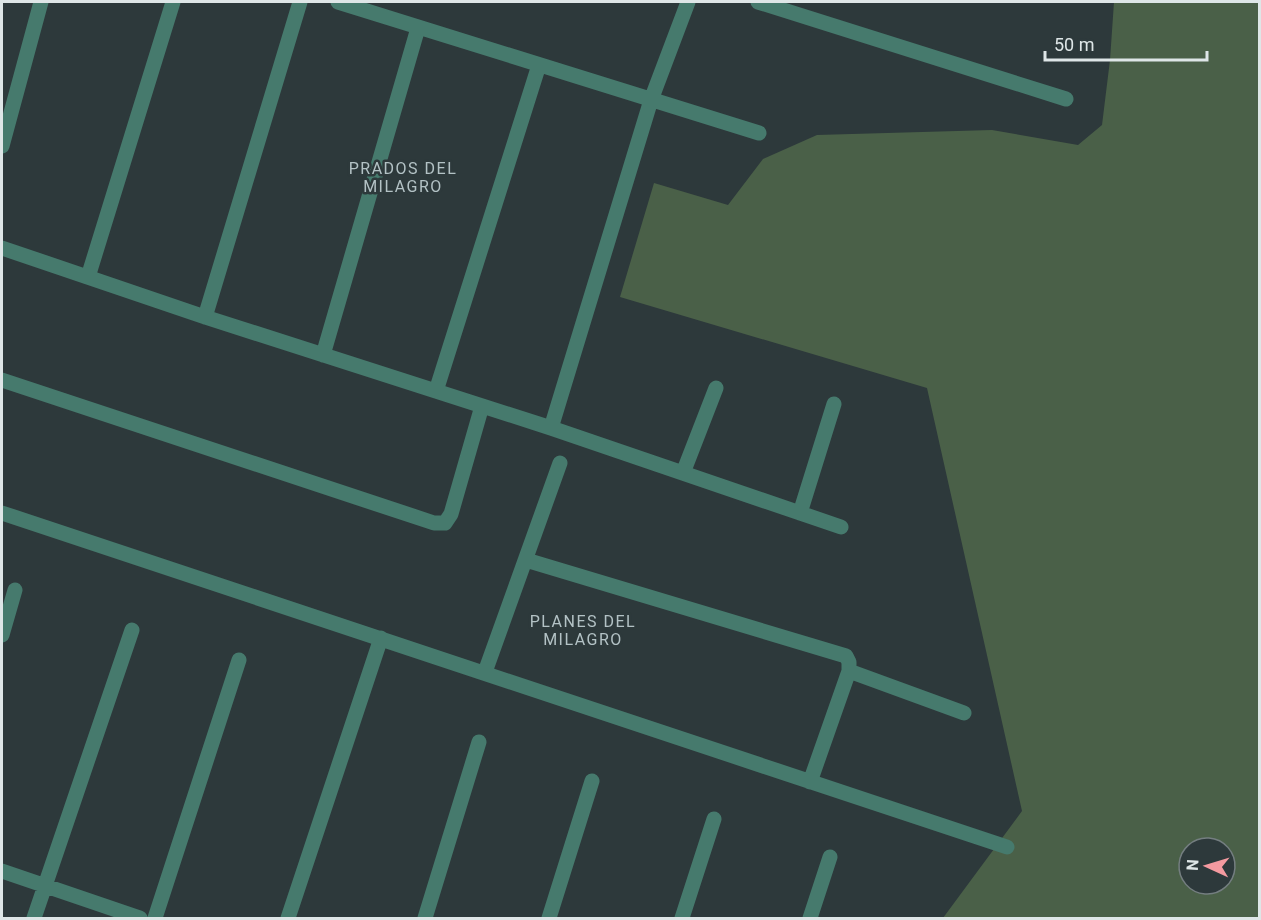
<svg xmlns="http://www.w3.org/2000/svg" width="1261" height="920" font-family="Roboto,sans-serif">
<rect width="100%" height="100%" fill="#2d393b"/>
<path fill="#4a6048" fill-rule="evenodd" d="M1114,2h145v916h-316l79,-107 -95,-423 -307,-91 34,-114 74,22 35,-46 54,-24 175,-5 86,15 24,-20 8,-65zM1189,848h36v36h-36z"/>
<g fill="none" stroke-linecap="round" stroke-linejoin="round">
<path stroke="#467a6d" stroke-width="15" d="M338,2l421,131
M758,2l308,97
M2,146l39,-144
M2,248l203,69 346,111 290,99
M88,277l85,-275
M205,317l95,-315
M323,355l95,-327
M2,380l432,143h11l6,-9 31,-108
M436,391l103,-326
M551,428l100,-328 37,-98
M683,473l33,-85
M2,513l1005,334
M800,513l34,-109
M526,560l320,96 3,6v9l-39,111
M2,635l13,-45
M849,671l115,42
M485,672l75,-209
M2,871l138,47
M34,918l98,-288
M155,918l84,-258
M288,918l93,-280
M425,918l54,-176
M549,918l43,-137
M682,918l32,-99
M810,918l20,-61"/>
</g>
<g text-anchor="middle" stroke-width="5" stroke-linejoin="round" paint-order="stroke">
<g font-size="16" letter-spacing="1.5" fill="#b3c2c5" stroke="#2d393b">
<text x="403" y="174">PRADOS DEL<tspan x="403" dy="18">MILAGRO</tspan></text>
<text x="583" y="627">PLANES DEL<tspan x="583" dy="18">MILAGRO</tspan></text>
</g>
</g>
<rect width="1261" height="920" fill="none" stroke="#dee6e7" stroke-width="6"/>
<g transform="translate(1207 866) rotate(274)"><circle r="28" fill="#2d393b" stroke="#747e80" stroke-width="1.5"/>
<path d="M0-4.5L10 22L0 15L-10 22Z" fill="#f49aa0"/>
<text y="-9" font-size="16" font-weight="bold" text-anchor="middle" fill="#dee6e7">N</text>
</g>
<path d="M1045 51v9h162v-9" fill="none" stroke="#dee6e7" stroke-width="3"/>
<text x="1054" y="51" font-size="18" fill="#dee6e7" stroke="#2d393b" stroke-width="4.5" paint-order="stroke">50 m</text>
</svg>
